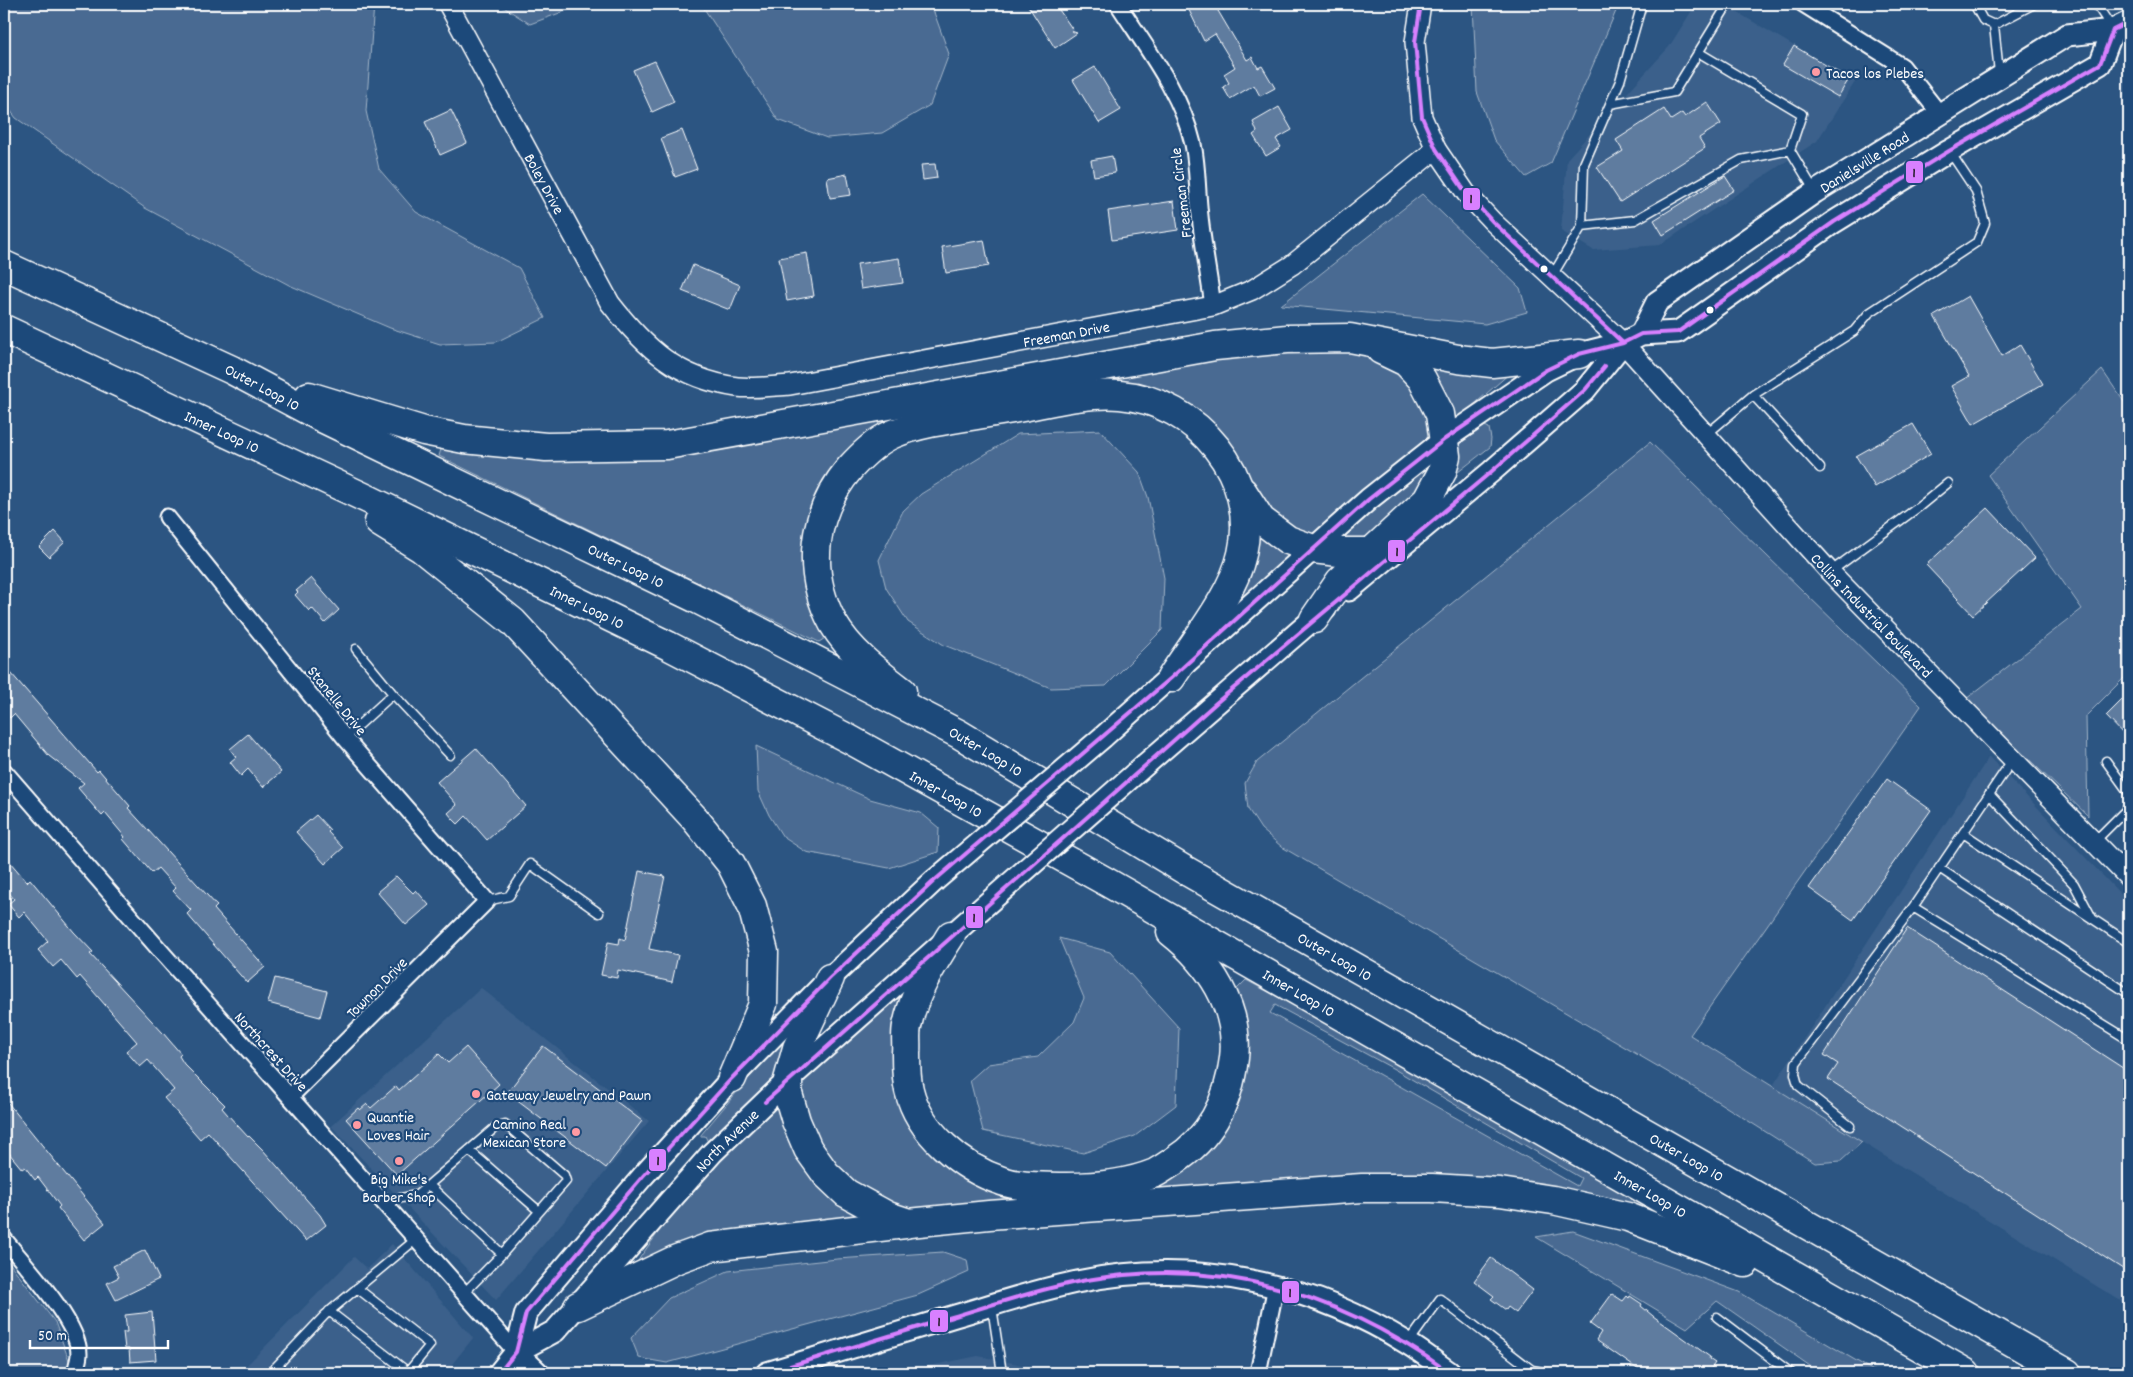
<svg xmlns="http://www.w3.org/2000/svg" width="2133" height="1377" font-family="Dekko,sans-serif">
<rect width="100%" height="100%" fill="#2c5582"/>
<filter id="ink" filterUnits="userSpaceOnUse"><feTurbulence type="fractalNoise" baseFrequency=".02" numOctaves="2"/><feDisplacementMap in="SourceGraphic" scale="10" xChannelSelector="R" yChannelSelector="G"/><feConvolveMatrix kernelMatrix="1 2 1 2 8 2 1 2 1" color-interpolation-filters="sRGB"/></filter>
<g filter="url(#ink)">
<path fill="#3b618b" d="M1696,4h27l132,78 -38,59 -157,104 -67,5 -32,-19 6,-72 102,-112z
M1989,757l140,146v403l-357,-219z
M481,988l168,133 -153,179 -165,-174z
M392,1244l81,94 -28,35h-206l115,-116 13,12z
M978,1356l70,14 1,3h-154z"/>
<path fill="#486b92" stroke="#a4b5c8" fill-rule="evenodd" d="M4,4h370l-8,107 13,58 37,43 103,56 26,50 -49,24 -56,2 -50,-16 -101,-43 -144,-77 -129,-90 -12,-16z
M499,4h85l-54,20z
M701,4h230l18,50 -19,51 -48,28 -55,5 -49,-18z
M1473,4h146l-68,159 -25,14 -32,-37 -17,-48z
M1422,194l98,94 7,24 -42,12 -204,-19z
M1284,348l79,3 45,25 29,58 -76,58 -52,46 -27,-11 -114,-128 -242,17 -103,75 7,144 -11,7 -380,-186 4,-13 366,-14z
M1411,357l99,16 -56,49z
M2102,370l27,39v264l-43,43 2,100 -122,-117 116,-90 -94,-134z
M1485,426l4,2 2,11 -1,8 -37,29 -1,-27z
M1100,430l39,42 9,25 16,81 -2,52 -56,56 -55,2 -107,-43 -36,-23 -22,-34 -7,-28 24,-49 18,-17 97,-60z
M1650,442l271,264 -231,329 172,107 -21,19 -26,2 -103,-65 -430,-251 -21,-18 -13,-20 -3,-26 12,-21z
M1427,468h3l-2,12 -53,56 -20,4h-13l1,-5z
M1252,525l42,27 -73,65z
M756,746l114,53 51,14 18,15 -1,24 -49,16 -83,-16 -23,-15 -14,-22 -11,-24z
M1059,938l51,14 69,76 -3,77 -41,31 -52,17 -100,-22 -13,-51 18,-16 50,-7 36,-35 10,-24z
M1246,980l106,57 296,169 -4,9 -102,-25 -615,22 -50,-9 -59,-50 -19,-70 111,-96 -6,21 29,146 12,11 31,19 127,7 112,-58 19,-141zM1275,1005l119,64 187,109 -4,8 -307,-173z
M794,1029l-12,40 -74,73 -3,-6h-5l68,-81z
M783,1097l82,121 -90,6 -44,7 -91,32 -2,-2 3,-5 52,-71z
M1573,1231l166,61 138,81h-57l-103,-72 -30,27 -151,-91z
M943,1252l24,8 2,12 -51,23 -251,68 -28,-5 -8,-20 38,-40 59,-27 109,-12z
M4,1256l51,66 15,41 -3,10h-63z"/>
<path fill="#5e7c9f" stroke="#fff" d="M1027,4h28l18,26 -2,1 6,2 -22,15z
M1186,4h28l33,56 5,-3 6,11 4,-2 13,22 -15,8 -6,-11 -24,14 -7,-12 6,-4 -5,-9 11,-7 -20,-33 -11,7z
M1794,46l55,33 -11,18 -55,-32z
M655,61l19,41 -22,10 -19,-42z
M1095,67l26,43 -22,13 -26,-43z
M1707,102l14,22 -22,14 6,10 -85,54 -23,-35 26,-16 -7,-11 48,-31 7,11 11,-7 3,4z
M1279,107l13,23 -16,9 5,8 -15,9 -13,-21 4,-3 -4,-10z
M451,110l16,33 -27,12 -15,-33z
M682,130l15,39 -22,8 -14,-39z
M1112,156l3,17 -21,3 -3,-16z
M935,164l2,14 -14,2 -2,-15z
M847,174l4,21 -21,3 -3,-20z
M1725,176l9,14 -71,45 -9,-15z
M1174,201l4,29 -66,10 -4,-29z
M984,240l5,26 -43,7 -4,-26z
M807,253l7,43 -27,5 -8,-43z
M899,258l4,25 -42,6 -4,-25z
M693,265l47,20 -10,25 -48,-19z
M1968,296l34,60 18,-11 23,39 -70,40 -22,-38 18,-10 -35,-60z
M1913,424l18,30 -56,33 -19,-31z
M1988,508l47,50 -62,57 -47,-50z
M55,531l10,11 -16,15 -10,-10z
M311,578l28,32 -14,13 -13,-15 -3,3 -14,-16 3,-3 -2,-1z
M4,665l93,107 2,-2 31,36 -2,2 89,98 -3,3 51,58 -18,16 -60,-69 4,-4 -18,-19 3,-3 -18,-20 -6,5 -29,-34 2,-2 -20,-24 -3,3 -24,-28 6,-5 -35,-27 -35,-42 -4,4 -6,-7z
M2129,693v47l-23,-24z
M248,734l33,38 -18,15 -15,-18 -7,7 -11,-14 6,-5 -6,-8z
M476,748l50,58 -39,34 -21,-24 -8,8 -5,-5 -5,-6 9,-8 -20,-23z
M1887,779l44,31 -78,110 -44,-32z
M316,815l14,15 -2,2 15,16 -18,16 -29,-32z
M4,855l23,27 3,-3 44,53 19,20 -3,2 73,79 18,21 -2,2 5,8 41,41 -3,3 6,7 20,22 1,-1 14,14 57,65 6,10 -20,16 -98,-109 -8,7 -36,-41 10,-8 -26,-30 -8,7 -14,-16 11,-9 -57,-66 -3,3 -16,-19 -8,7 -15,-17 10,-9 -24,-29 -5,5 -11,-13 6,-5 -10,-12z
M639,871l26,5 -16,73 29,6 -6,27 -54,-12 -1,8 -16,-3 7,-33 11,2 1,-6 5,2z
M396,876l17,17 3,-3 13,15 -23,20 -29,-33z
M1907,928l222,144v201l-301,-194 10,-15 -14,-9z
M275,978l52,13 -7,26 -52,-14z
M543,1046l99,75 -36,47 -99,-75z
M466,1047l33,37 -102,91 -51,-56 12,-11 2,2 7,-6 4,4 25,-22 3,4 40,-36 9,9z
M4,1098l101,125 -21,17 -26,-32 2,-2 -22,-29 -3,3 -10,-13 -3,2 -18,-22z
M145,1250l14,29 -43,21 -9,-17 12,-6 -6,-11z
M1491,1258l42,32 -17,23 -8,-6 -2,3 -15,-11 3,-3 -20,-15z
M1612,1294l11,7 4,-5 2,2 1,-2 12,8 -1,2 12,10 57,41 -1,2 6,4 -7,10h-65l-47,-33 5,-8 -11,-8z
M152,1312l4,48 -26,2 -1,-13h-4l-2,-17h4l-2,-17z"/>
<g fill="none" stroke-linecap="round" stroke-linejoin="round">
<defs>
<path id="service" d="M1974,4l9,16 11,5
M2096,4l16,24
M1698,52l104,62 -12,36 24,40
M1999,73l-5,-48 40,-21
M1610,104l64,-12 54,-88
M1582,226l53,-6 106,-60 49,-10
M1552,276l30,-50 2,-62 36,-83 22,-77
M1753,395l67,73
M1707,434l46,-39 101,-64 15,-18 108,-71 8,-19 -9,-32 -26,-39
M1830,572l90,-66 28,-23
M356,649l37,45
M345,738l48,-44 57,61
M2013,759l-100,148 216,133
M2106,761l23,32
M1989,794l85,90 18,34
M1963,833l166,110
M2094,842l35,-35
M1939,868l190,126
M487,901l22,-5 21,-32 69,49
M1850,1126l-52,-41 -3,-11 1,-11 117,-156
M469,1150l70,61
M429,1185l73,69
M387,1207l9,-8 21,-4 80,-69 8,-2 59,51 2,6 -64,73 -38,39
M992,1307l10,66
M329,1311l79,61 22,-27 -73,-57
M1717,1317l74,56
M1409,1342l31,-43 92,71 16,3
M270,1373l55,-58 90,-75"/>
<path id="minor" d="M1118,4c28,44 63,88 75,140 5,24 4,48 7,72 3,30 9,60 13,90
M1803,4l99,62 37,47
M167,517l178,221 142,163 -197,196
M4,771l154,177 358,404
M4,1239c20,25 75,83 75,115 0,6 -3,13 -4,19
M1258,1373l18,-87"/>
<g id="tertiary">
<path id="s1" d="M448,4l162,299c35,45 68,76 127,84 17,2 36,-1 53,-2l423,-79 39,-16 40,-25 144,-116"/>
<path id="s2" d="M1421,4l-6,38 7,75 14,32 30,44 26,28 131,122 207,229 299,306"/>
</g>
<g id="secondary">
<path id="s3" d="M1641,334l16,-32 158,-110 252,-157 46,-5 16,-8"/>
<path d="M1349,590l143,-119 93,-81 38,-47"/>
<path d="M1103,737l266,-238 76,-60 101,-69 33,-16 44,-11 18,-9 37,-2 156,-110 115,-71 151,-87 13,-34"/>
<path d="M1146,764l179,-155"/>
<path id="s4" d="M516,1352l39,-21 157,-178 76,-73 184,-163"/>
<path d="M516,1352l22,21"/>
<path d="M499,1373l17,-21 10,-39 117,-137 89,-98 98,-100 104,-97"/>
<path d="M767,1373c62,-19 125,-38 188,-57 41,-12 84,-27 127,-35 112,-23 228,2 325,62 15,9 29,20 43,30"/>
</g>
<g id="motorway">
<path id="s5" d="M4,265l228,105 92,49 373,180 262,135 224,135 884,504"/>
<path id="s6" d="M4,329l366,171 299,146 180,93 256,142 861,492"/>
<path d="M309,396l115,35 40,8 82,8 121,-2 548,-99 72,-7 63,-1 108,21 34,4 87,-9"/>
<path d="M1243,492l18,28 27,20 25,9 26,3h40"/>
<path d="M379,522l42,26 92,74 182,197 36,45 21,42 12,46 -1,52 -31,74"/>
<path d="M1314,619l26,-38 87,-81 15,-28 4,-16 -6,-42 -18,-35 -16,-17 -25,-12"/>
<path d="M902,691c-25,-19 -53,-40 -69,-68 -28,-52 -21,-110 17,-155 12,-13 26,-27 43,-34 31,-13 75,-17 108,-23 37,-6 82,-19 119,-16 77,6 140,82 122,159 -9,41 -48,88 -71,124"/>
<path d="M951,935c-18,29 -37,57 -44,91 -2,9 0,18 -1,27 0,12 0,25 3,37 10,42 53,78 93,91 20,7 43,5 64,6 28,0 62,-3 89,-14 6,-3 13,-8 19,-12 37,-24 55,-60 60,-103 6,-51 -25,-96 -63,-126"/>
<path d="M830,978l-33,70 -9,32v14l8,27 12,28 18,25 20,19 42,23 21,7 80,-8 373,-27h70l68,4 53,8 75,17 117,46"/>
<path d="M578,1306l99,-47 33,-12 195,-23"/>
</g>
</defs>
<use href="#service" stroke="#fff" stroke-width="11"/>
<use href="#minor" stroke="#fff" stroke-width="19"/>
<use href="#tertiary" stroke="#fff" stroke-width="22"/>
<use href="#secondary" stroke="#fff" stroke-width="25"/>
<use href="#motorway" stroke="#fff" stroke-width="31"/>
<use href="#service" stroke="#1f4a7a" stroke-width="8"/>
<use href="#minor" stroke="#1f4a7a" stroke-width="15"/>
<use href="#tertiary" stroke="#1f4a7a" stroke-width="19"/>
<use href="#secondary" stroke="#1f4a7a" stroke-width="21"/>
<use href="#motorway" stroke="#1f4a7a" stroke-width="28"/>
<defs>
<path id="secondary-bridge" d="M934,881l169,-144
M972,917l174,-153"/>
</defs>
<use href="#secondary-bridge" stroke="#fff" stroke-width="25" stroke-linecap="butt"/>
<use href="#secondary-bridge" stroke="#1f4a7a" stroke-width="21"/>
<defs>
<path id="bus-1" d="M1421,4l-6,38 7,75 14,32 30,44 26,28 131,122
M765,1102l451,-399 276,-232 93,-81 20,-24
M499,1373l17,-21 10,-39 117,-137 89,-98 98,-100 104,-97 237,-203 198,-179 76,-60 101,-69 33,-16 44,-11 18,-9 37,-2 156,-110 115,-71 151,-87 13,-34 16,-8
M767,1373c62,-19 123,-37 185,-56 56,-17 113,-37 172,-42 121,-12 230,29 326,98"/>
</defs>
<use href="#bus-1" stroke="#1f4a7a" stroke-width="8"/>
<use href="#bus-1" stroke="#d880ff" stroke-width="4"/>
</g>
</g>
<g fill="#ff9aa2" stroke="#1f4a7a" stroke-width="2">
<circle cx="1816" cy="72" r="5"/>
<circle cx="476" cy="1094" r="5"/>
<circle cx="357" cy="1125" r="5"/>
<circle cx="576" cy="1132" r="5"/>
<circle cx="399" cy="1161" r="5"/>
</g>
<g fill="#fff" stroke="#1f4a7a" stroke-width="2">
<circle cx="1544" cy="269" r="4.5"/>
<circle cx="1710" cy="310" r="4.5"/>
</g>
<g text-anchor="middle" stroke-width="4.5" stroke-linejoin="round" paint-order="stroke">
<g font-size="16" fill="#fff" stroke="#1f4a7a" text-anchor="start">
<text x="1826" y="78">Tacos los Plebes</text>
<text x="486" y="1100">Gateway Jewelry and Pawn</text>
<text x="367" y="1122">Quantie<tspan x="367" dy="18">Loves Hair</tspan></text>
<text x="566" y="1129" text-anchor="end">Camino Real<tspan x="566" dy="18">Mexican Store</tspan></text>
<text x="399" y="1184" text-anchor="middle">Big Mike's<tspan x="399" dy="18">Barber Shop</tspan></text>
</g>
<g font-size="16" fill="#fff" stroke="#1f4a7a">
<text dy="6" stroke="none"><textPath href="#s3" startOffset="286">Danielsville Road</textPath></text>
<text dy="6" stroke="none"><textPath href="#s1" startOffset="204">Boley Drive</textPath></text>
<text transform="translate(1180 193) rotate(-97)" y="6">Freeman Circle</text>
<text dy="6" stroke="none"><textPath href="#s1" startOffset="831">Freeman Drive</textPath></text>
<text dy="6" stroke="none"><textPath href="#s5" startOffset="286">Outer Loop 10</textPath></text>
<text dy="6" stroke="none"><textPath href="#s6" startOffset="241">Inner Loop 10</textPath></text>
<text dy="6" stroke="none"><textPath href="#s5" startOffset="691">Outer Loop 10</textPath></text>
<text dy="6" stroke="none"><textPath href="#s6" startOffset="646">Inner Loop 10</textPath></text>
<text dy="6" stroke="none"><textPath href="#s2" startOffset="788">Collins Industrial Boulevard</textPath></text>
<text transform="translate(338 700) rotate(51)" y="6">Stanelle Drive</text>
<text dy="6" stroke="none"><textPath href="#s5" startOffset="1096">Outer Loop 10</textPath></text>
<text dy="6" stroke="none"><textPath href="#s6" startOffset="1051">Inner Loop 10</textPath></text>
<text dy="6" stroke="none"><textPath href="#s5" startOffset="1501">Outer Loop 10</textPath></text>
<text transform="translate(376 987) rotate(-45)" y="6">Townon Drive</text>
<text dy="6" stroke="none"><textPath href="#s6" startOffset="1456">Inner Loop 10</textPath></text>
<text transform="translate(272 1051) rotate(48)" y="6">Northcrest Drive</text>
<text dy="6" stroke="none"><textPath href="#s4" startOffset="301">North Avenue</textPath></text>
<text dy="6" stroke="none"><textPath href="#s5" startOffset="1906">Outer Loop 10</textPath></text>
<text dy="6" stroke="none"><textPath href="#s6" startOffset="1861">Inner Loop 10</textPath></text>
</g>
</g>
<g stroke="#1f4a7a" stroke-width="2">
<rect x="1905" y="160" width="19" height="24" rx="5" fill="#d880ff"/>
<rect x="1462" y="187" width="19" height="24" rx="5" fill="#d880ff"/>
<rect x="1387" y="539" width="19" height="24" rx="5" fill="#d880ff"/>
<rect x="965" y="905" width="19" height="24" rx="5" fill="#d880ff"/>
<rect x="648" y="1148" width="19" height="24" rx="5" fill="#d880ff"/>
<rect x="1281" y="1280" width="19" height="24" rx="5" fill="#d880ff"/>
<rect x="929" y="1309" width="20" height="24" rx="5" fill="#d880ff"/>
</g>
<g font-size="14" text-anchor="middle" font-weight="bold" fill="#111">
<text x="1914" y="177">1</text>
<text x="1471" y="203">1</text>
<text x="1397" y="556">1</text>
<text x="974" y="922">1</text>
<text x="658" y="1165">1</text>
<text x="1290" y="1297">1</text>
<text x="939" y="1326">1</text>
</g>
<rect width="2133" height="1377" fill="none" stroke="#1f4a7a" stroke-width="20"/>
<rect x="10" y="10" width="2113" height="1357" fill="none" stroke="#fff" stroke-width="2" filter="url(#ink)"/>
<path d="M30 1340v8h138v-8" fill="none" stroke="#ffffff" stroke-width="2.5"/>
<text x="38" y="1340" font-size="15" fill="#ffffff" stroke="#1f4a7a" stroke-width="4" paint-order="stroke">50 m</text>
</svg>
